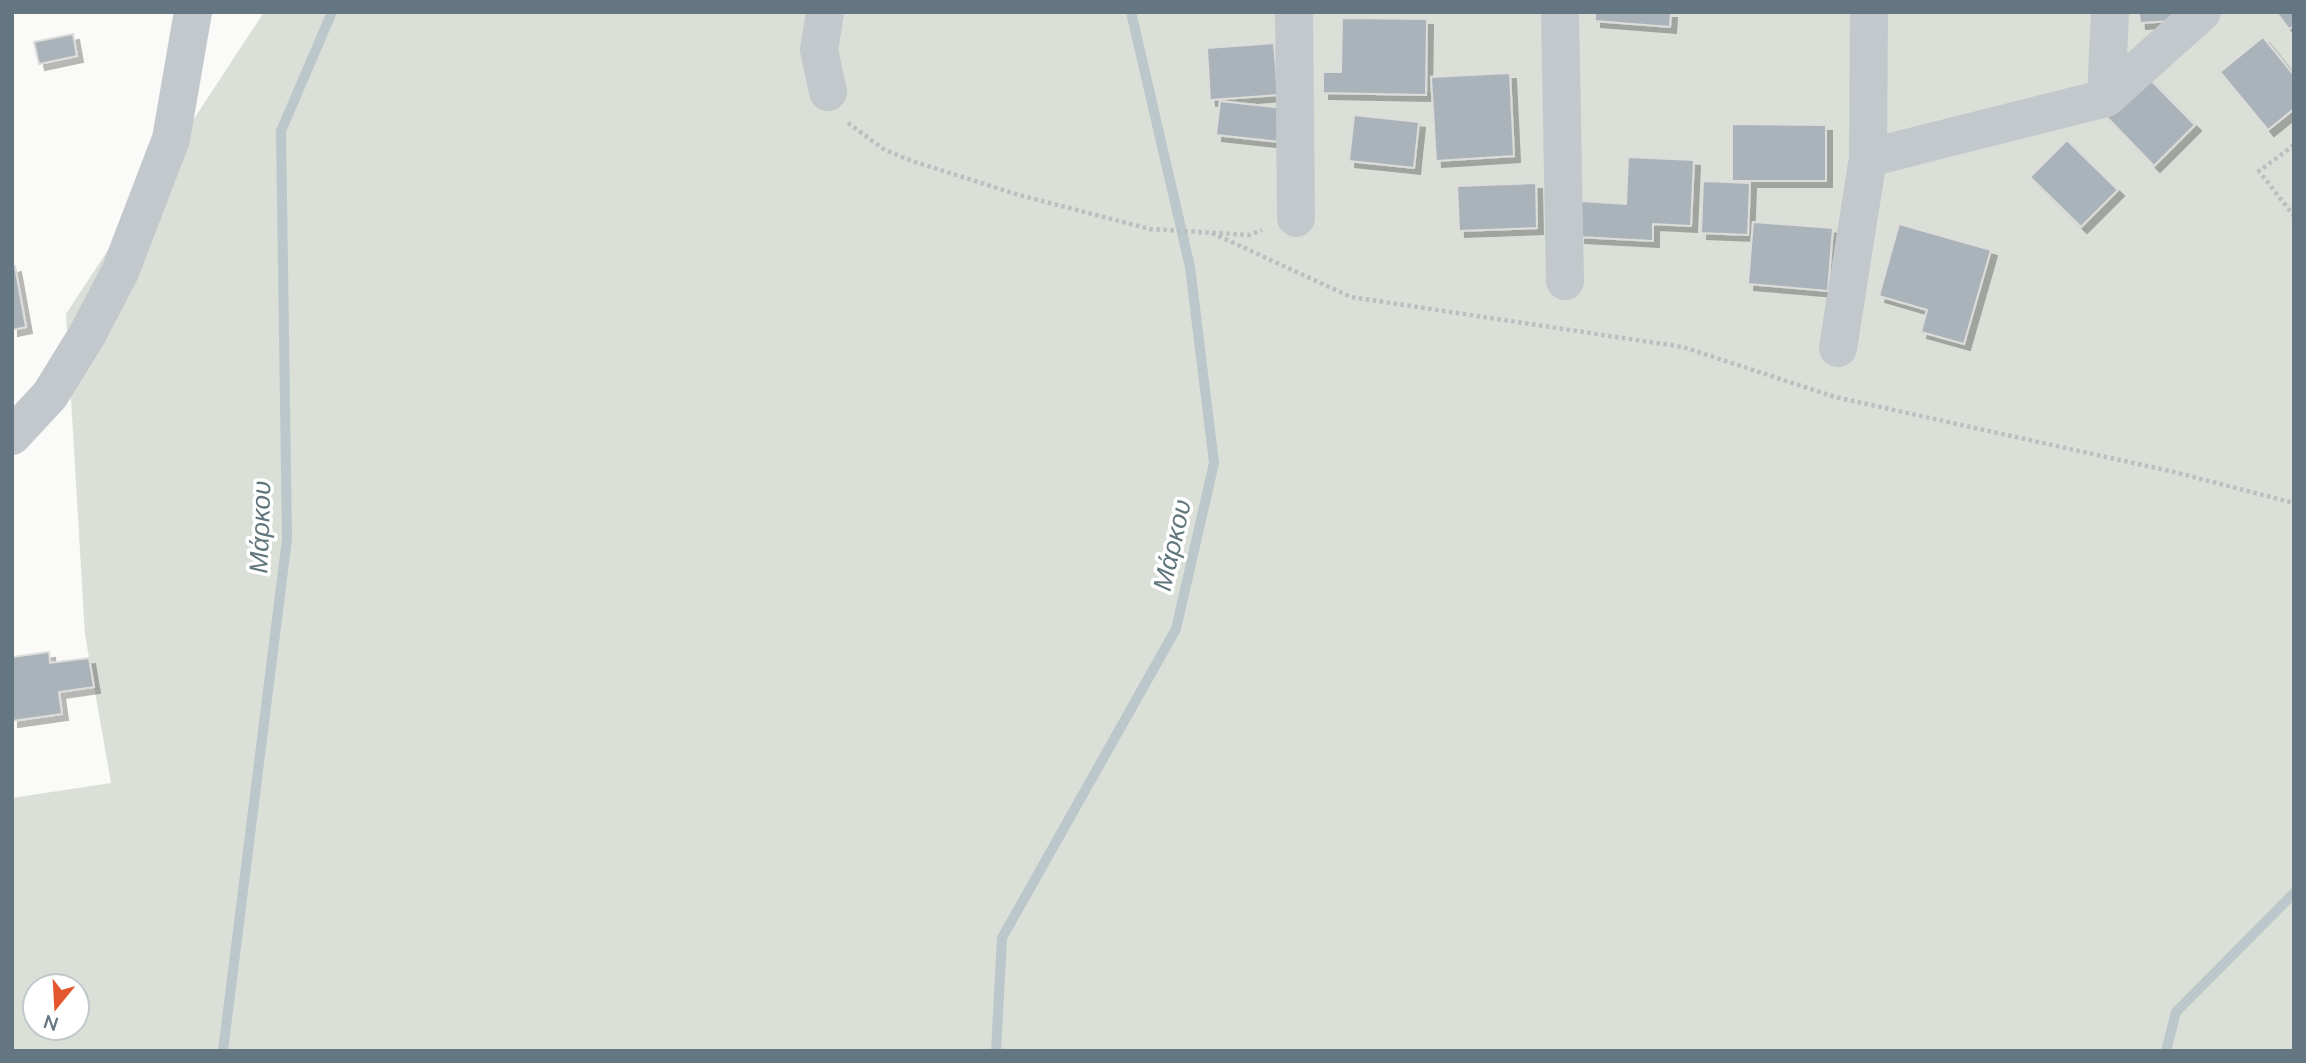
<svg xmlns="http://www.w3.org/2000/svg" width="2306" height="1063" font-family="'Nunito Sans',sans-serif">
<defs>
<filter id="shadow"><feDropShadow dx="6" dy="6" stdDeviation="0" flood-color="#0004"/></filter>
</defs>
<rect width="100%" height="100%" fill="#fafaf8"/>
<path fill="#dadfd7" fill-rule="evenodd" d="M264,12h2030v1039h-2282v-253l99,-15 -26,-148 -19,-321zM35,986h42v42h-42z"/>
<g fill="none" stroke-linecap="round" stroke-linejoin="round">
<path stroke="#bbc7cb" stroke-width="10" d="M223,1051l64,-512 -6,-408 51,-119
M996,1051l6,-113 174,-309 38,-166 -24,-196 -59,-255
M2166,1051l10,-39 118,-119"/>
</g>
<path fill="#aab3b9" stroke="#dcdcda" stroke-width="2" filter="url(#shadow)" d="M1595,12h76l-1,15 -75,-6z
M2139,12h33v9l-32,2z
M2276,12h18v14l-5,3z
M1342,18l85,1 -1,76 -103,-2v-21h18z
M73,34l4,22 -38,8 -5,-22z
M2263,37l31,38v34l-26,21 -48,-58z
M1274,43l4,52 -68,5 -3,-52z
M2137,66l58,59 -41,41 -58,-60z
M1510,73l4,83 -78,5 -5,-84z
M1220,101l63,7 -3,34 -64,-7z
M1354,115l65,7 -5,46 -65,-7z
M1732,124l94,1v56h-94z
M2067,140l51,50 -37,37 -51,-50z
M1628,157l66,3 -3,66 -38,-2v17l-74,-4 2,-36 45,3z
M1703,181l47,2 -2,52 -47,-2z
M1536,183l1,45 -78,3 -2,-45z
M1753,222l80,6 -5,63 -80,-7z
M1899,224l92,26 -27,94 -43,-12 6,-22 -48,-14z
M15,266l11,61 -14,3v-63z
M49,652l1,11 39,-5 5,29 -35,5 3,22 -50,7v-64z"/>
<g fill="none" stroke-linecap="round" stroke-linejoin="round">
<path stroke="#bbbfc2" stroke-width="4.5" stroke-dasharray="3.5 3.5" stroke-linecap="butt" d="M848,123l37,27 27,11 107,34 131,34 99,6 13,-5
M2294,145l-35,26 35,45
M1212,233l139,64 332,50 152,50 339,75 120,31"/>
<path stroke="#c3c8cc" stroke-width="38" d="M825,12l-6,38 9,42
M1294,12l2,206
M1560,12l5,269
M2106,98l4,-86
M1868,158l238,-60 96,-86
M1838,348l30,-190 1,-146
M12,436l38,-41 37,-60 33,-63 51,-133 22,-127"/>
</g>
<g text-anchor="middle" stroke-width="7" stroke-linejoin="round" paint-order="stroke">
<g font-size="26" font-style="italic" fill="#60757c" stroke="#fff">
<text transform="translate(260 527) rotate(-88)" y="9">Μάρκου</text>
<text transform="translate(1172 545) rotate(-77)" y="9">Μάρκου</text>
</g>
</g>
<rect width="2306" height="1063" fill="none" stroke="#657683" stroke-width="28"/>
<g transform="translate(56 1007) rotate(198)"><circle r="33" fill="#ffffff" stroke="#c1c8cd" stroke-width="2"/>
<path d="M0-5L12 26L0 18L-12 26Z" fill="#e4572e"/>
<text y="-10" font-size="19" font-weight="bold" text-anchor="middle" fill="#657683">N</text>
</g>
</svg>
